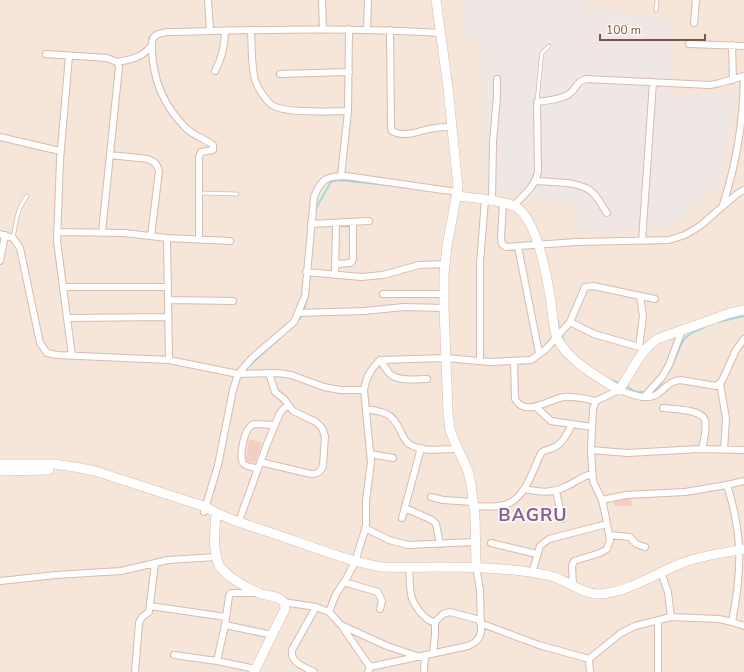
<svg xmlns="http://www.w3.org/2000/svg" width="744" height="672" font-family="'Nunito Sans',sans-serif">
<rect width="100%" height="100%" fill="#fdf4eb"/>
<path fill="#f6e5d9" d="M0,0h744v672h-744z"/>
<path fill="#efe7e3" d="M461,0h124l2,8 84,11v77l65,-4 -15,91 -51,45 -91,5 -2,-27 -31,-6 -61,-14 -5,-149h-16z"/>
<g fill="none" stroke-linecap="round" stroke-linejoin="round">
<path stroke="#a3dadb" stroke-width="2" d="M316,208l15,-26 7,-2 49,5
M304,310l5,-20
M297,321l5,-5
M558,321l1,8
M718,322l26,-6
M562,336l2,5
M249,366l32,-29
M669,371c6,-9 8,-19 13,-28 5,-11 21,-15 32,-20
M611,380l9,3
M626,386l10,6h10
M657,389l6,-9
M214,491l1,-6"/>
</g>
<path fill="#f4cec1" d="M249,439l13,4 -7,20 -8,-2 -1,-2z
M627,499h4l1,7h-18v-4z"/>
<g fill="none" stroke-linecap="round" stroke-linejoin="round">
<defs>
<path id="lane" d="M656,10l1,-10
M537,102l4,-42 1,-7 7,-7
M199,193l38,1
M13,238c3,-16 4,-29 14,-42"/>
<path id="street" d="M208,0l2,31
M322,0l1,30
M694,23l2,-23
M367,29l1,-29
M390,30l1,97 1,4c14,8 29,-2 44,-3 5,-1 11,-1 16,-1
M251,31c1,16 0,33 4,49 2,7 11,21 17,25 14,9 59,6 76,6
M689,44l55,2
M732,45l1,35
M46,54l61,4 10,4 2,5 -17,165
M69,56l-9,104 -3,81 15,115
M117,62c16,-3 25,-4 35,-17
M215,71c7,-13 10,-25 10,-40
M280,74l69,-2
M0,137l60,14
M110,155l38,4c7,3 9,5 11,12l-8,65
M341,176l7,-65 1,-82
M536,181c15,1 46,0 57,12 6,5 9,14 14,20
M492,201l1,-59 4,-46v-17
M503,203l-2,35 1,6 4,3 71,-5 92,-2 16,-5 15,-9 37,-32 7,-4
M723,205c14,-45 20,-81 21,-129
M513,206c11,-11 21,-18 25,-34l-1,-70c10,-2 24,-2 32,-8 8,-5 6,-12 17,-15l124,6 10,-2 24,-7
M311,224l58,-3
M57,232l67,1 43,5 2,122
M0,234l13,4 7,10 20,95 7,10 10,2 112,5 69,14 40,-1 13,2 33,12 16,3h24
M167,238l63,3
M199,239v-82l2,-5 12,-2v-5c-9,-7 -20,-9 -28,-18 -21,-21 -32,-48 -33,-77 0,-5 -1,-11 3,-14 3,-3 8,-3 12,-4 91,-2 182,-5 274,1
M642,241l11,-159
M518,247l21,106
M0,261l5,-26
M335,264l16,-1 2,-4v-37
M306,272l55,5 22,-2 36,-10 26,-1
M335,275l1,-52
M63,287h105
M383,294h61
M168,300l65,1
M298,313l66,-2 40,-4 40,1
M67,318l101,-1
M570,322l24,12 52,15
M639,347l4,-31 -3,-20
M380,360c3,4 6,9 9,13 8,9 27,6 38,6
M480,361v-98l5,-63
M514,361l1,38c11,19 34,0 49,-2 10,-1 22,2 32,4
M720,384l6,34 -2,32
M644,397l18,-20 7,-12 13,-35
M536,407l15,14 41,6
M663,408c10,1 38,1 42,12 2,9 -1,20 -3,29
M366,409c19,3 26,4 34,21 2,5 5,10 8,13 12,10 35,6 49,6
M591,450l37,3 71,-4 45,1
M370,454l23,4
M260,462l51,12c6,0 9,-1 12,-8l2,-30 -3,-8 -6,-6 -23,-11 -9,-12 -9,-7 -6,-19
M258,469c-5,-2 -13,-2 -15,-6 -4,-6 1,-30 6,-35 1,-2 3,-3 5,-4l21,1
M727,485l17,-4
M524,489c16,3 28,5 43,-3 9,-4 15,-10 25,-12
M556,491l6,28
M431,497l12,3 30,2
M602,500l24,-5 59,-3 42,-7c16,51 15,85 5,137
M474,506c8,0 17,1 25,0 25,-2 33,-34 42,-53 4,-4 8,-3 12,-5 10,-4 14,-15 19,-23
M405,508l27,12 4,4 4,20
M204,512l14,-47 15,-75 5,-16 14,-16 42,-36 11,-26 9,-99c7,-18 12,-21 32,-21l111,16
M402,518l19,-70
M239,521l28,-77 13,-31 4,-5 5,-2
M365,528l24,12 19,5 67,-3
M609,535l21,2 6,7 9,3
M491,543l46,11
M409,567c2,21 -2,31 13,47 4,4 7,8 13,8l8,-8 7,-2 30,8
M661,572l7,20 3,25
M532,573l8,-27 9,-7 58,-15
M0,581l56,-6 65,-4 47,-11 48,-3
M344,582l34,10 4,9 -2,8
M573,585l-1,-19 2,-5 26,-8 7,-4 3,-9 -4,-22 -4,-18 -9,-19 -2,-31 1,-23 1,-18 3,-8 23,-11c13,4 28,12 40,3 7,-6 11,-12 21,-13l36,6 6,-5 14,-31 8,-11
M283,602l33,5 13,5 12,13 29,42
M150,606l76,11
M329,612l7,-18 10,-15 9,-17 11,-36v-25l5,-39 -7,-72c2,-13 7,-21 16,-30l66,-2 44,4 41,-2 15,-11 24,-27 15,-35 8,-1 62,13
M658,621v51
M480,623l59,22 50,14 1,13
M225,625l48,10
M341,625l46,21 30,10
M433,653l2,-18v-13
M174,655l43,6 39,8
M589,659l32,-26 14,-7 36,-9 48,2 13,3 12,4
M217,661l8,-36 4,-29 2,-3h24
M135,672l4,-49 3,-6 7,-5 6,-49
M314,672c-9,-5 -24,-9 -22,-22l24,-43
M368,672l2,-5 98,-21c7,-3 11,-6 13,-14l-1,-42 -4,-23
M424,672l1,-17"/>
<path id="secondary" d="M436,0l12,88 10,99 -11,59 -3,28v34l4,105 2,17 6,15 12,26 3,13 4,31 1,52
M457,196c16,2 46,4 59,11 22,14 31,71 35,95 1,8 3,31 6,36 11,23 41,39 62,52 14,-19 19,-37 38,-51l73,-26 14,-3
M0,464h53l22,3 20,4 111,36c21,13 46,19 69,27 35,12 69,26 106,33 55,1 111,-3 166,8 17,3 36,20 53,19 30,-2 57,-22 85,-32 18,-7 40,-9 59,-13
M0,471l49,-1
M216,513c-1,17 -4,35 3,52 6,11 28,23 40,28 6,3 15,2 21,6 4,2 5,6 5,10l-31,63"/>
</defs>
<use href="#lane" stroke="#d4bcb2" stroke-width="4.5"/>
<use href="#street" stroke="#d4bcb2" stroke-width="8"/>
<use href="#secondary" stroke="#d9bdb2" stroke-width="10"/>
<use href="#lane" stroke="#fff" stroke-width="3"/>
<use href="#street" stroke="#fff" stroke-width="6"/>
<use href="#secondary" stroke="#fff" stroke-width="9"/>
</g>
<g text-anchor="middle" stroke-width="3.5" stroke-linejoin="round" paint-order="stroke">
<g font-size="18" font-weight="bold" letter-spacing="1" fill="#7e6496" stroke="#fff8f2">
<text x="533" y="521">BAGRU</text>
</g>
</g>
<path d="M600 34v6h105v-6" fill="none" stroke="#7b564c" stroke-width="2"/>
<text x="606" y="34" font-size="12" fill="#7b564c" stroke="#fff8f2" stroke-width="3" paint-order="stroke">100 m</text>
</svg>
